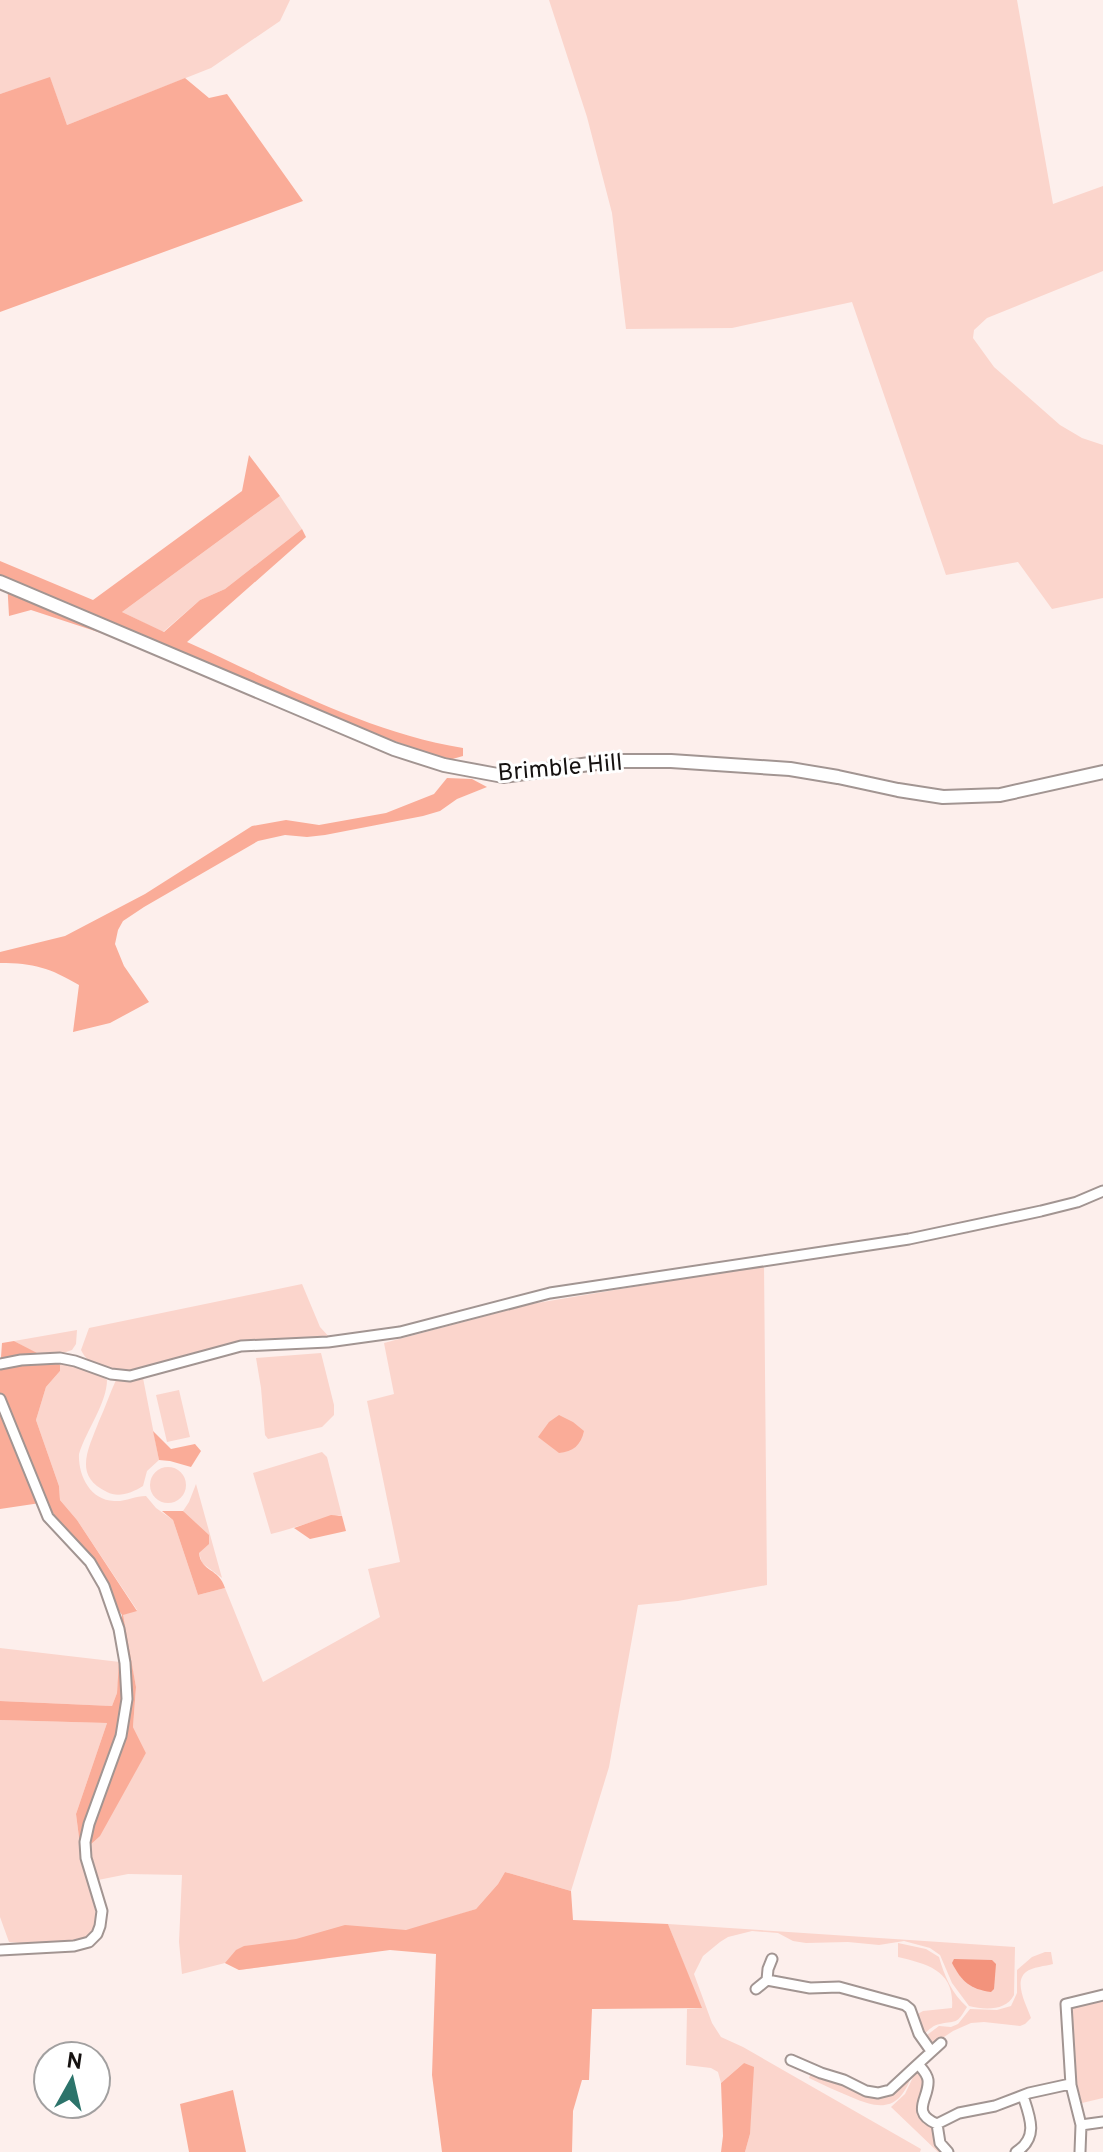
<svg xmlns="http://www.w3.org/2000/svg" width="1103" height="2152" font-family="Overpass,sans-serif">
<rect width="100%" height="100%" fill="#fdefec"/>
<path fill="#fbd5cc" d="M0,0h290l-10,21 -69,47 -144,57 -17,-47 -50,16z
M549,0h468l36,204 50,-18v85l-116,47 -13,12 -1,8 21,29 66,58 22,13 21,7v153l-51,11 -34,-47 -72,13 -94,-273 -120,26 -106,1 -14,-116 -25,-96z
M280,496l22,33 -77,60 -25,11 -37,32 -41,-20z
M764,1265l3,320 -89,16 -40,4 -29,162 -38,124 -66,-19 -7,12 -22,25 -152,50 -85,11 -14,-7 -43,11 -3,-32 3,-67 -54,-1 -30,6 -9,-35 57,-92 -13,-26 3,-40 -14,-72 15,-5 -60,-90 -17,-20 -1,-14 -23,-66 10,-33 14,-16 -8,-10c19,2 39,6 55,19 0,23 -21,51 -28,74 -1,21 11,46 35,47 11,1 21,-5 32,-5l10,12 17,12 25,75 27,-7 38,94 117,-65 -12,-48 32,-7 -33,-161 27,-7 -10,-51 147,-39z
M302,1284l18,43 11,12c-25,1 -50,0 -75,3 -39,4 -151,58 -175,8l8,-22z
M77,1330l-1,14 -4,6 -9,3 -24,2 -25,-14z
M321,1353l13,52v10l-12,12 -54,12 -3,-4 -4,-47 -5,-30z
M143,1378l16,82 -12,11 -4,15c-11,7 -25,12 -36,6 -35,-16 -18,-44 -8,-71 6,-13 11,-28 17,-41z
M179,1390l11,47 -23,5 -11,-47z
M322,1452l5,5 15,59 -3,-1c-23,5 -45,13 -68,19l-18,-61z
M150 1485a18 18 0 1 1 36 0a18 18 0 1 1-36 0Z
M196,1484l26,94 -20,-15 -3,-10 3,-4 -19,-38 6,-9z
M0,1648l120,14 -3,31 -5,13 -112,-5z
M0,1720l107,3 -31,91 5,39 17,69 -4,11 -11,8 -42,4 -32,-3 -9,-25z
M668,1924l347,23 -1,48c-8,16 -29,15 -45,11l-17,-23 -12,-28 -10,-7 -26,-7 -25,4 -31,-3 -42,1 -13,-2 -15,-8 -26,-2 -24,6 -8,5 -17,14 -9,18 18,49 9,14 22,10 178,102 -1,3h-175l5,-18 -6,-71 -23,20 -3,-11 -7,-4 -25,-3 1,-56 14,-1z
M898,1943l28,6 13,8c5,18 13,37 28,50 -11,18 -9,13 -27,17 -7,1 -13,7 -17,12l-7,-21 7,-4 29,-3c3,-37 -24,-44 -54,-51z
M1045,1952h6l2,12c-7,2 -21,3 -27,8 -13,10 1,34 5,46l-6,6 -5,2 -36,-4 -13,1 -18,8 -18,12 -5,-1 -7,-4 16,-12 12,1 7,-3 12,-15 27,1 14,-4 6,-13v-23l15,-13z
M1103,1999v99l-21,5 -4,-14 -2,-1 -3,-30c6,-17 -10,-36 1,-52z
M919,2071c13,18 -10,33 2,48 4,4 8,6 12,9l2,13 8,11h-5l-47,-45 14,-13 10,-21z
M811,2073l35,11 24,12 42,-21c-13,36 -31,35 -61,22 -14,-6 -28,-12 -42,-19z"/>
<path fill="#faac98" d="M50,77l17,48 118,-47 24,20 18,-4 76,107 -303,111v-218z
M249,455l31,41 -158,116 42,20 36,-32 25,-11 77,-60 4,8 -119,105c89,40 179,90 276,106v8l-14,4 -81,-28 -201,-85 -34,-1 -32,-13 -70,-23 -22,6 -2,-36 -7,-3v-16l93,39 149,-109z
M447,778l25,1 15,8 -30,12 -17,12 -17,5 -98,19 -18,2 -22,-2 -27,6 -114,66 -21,14 -5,9 -3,14 9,22 25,36 -39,21 -37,9 6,-47c-29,-17 -45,-22 -79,-22v-11l65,-16 80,-42 107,-68 34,-6 33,5 67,-12 48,-19z
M14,1341l46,24v6l-14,16 -10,33 23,66 1,14 17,20 60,91 -14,4 13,72 -3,40 13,26 -46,83 -19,17 -5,-39 31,-91 -107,-3v-19l112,5 5,-13 5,-78 -5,-7 -15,-36 -44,-50 -11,-20 -47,7v-138l2,-28z
M559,1415l14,7 11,9c-3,14 -11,21 -25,22l-21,-16 11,-15z
M153,1431l18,18 24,-5 6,7 -10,16 -21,-6 -11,-1z
M162,1511h21l26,24v9l-10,9c2,19 20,15 26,35l-27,7 -25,-75z
M331,1515l11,1 4,15 -36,8 -16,-11z
M505,1872l66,19 2,29 95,4 34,84 -110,1 -3,71h-7l-9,31 -1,41h-130l-10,-77 4,-121 -46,-4 -151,20 -14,-7 11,-13 8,-4 52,-7 49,-14 61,5 70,-21 22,-25z
M744,2063l10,4 -4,67 -5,18h-24l2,-16 -2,-53z
M233,2090l13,62h-57l-9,-48z"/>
<path fill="#f3937c" d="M954,1959l38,1 4,4 -2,25 -3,3c-21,-3 -29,-10 -39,-29z"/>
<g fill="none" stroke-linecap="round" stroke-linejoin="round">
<defs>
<path id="street" d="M0,1364l21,-4 39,-2 15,3 36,13 19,2 111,-30 87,-4 72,-10 150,-39 359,-54 132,-28 36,-9 26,-11
M0,1399l48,118 42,45 14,24 15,43 6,34 2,36 -6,37 -32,88 -4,18 1,16 16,53 -2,15 -3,8 -8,8 -15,4 -74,4
M767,1980l43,8 29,-1 66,18 5,4 9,25 12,17
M756,1989l11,-9 1,-11 4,-10
M941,2043l-23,21c4,5 9,9 10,16 2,18 -19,32 9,44l22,-11 36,-7 34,-13 41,-9
M791,2060l30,13 23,7 22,11 12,2 12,-3 28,-26
M937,2124l3,19 8,9
M1081,2125l22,-3
M1016,2152c23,-14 14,-35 7,-56
M1080,2152l1,-27 -10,-40 -5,-81 37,-9"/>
<path id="secondary" d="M0,582l394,167 50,16 59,11 108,-15h60l119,8 48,8 60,13 45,7 57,-2 103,-23"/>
</defs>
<use href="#street" stroke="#a29592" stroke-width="13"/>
<use href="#secondary" stroke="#a29592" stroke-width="16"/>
<use href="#street" stroke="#fff" stroke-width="9"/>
<use href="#secondary" stroke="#fff" stroke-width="12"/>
</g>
<g text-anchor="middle" stroke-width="6" stroke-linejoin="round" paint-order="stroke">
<g font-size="24" fill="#161211" stroke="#fff">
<text transform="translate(560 767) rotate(-5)" y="8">Brimble Hill</text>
</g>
</g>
<g transform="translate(72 2080) rotate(8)"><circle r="38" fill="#ffffff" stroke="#a2a0a0" stroke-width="2"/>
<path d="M0-6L14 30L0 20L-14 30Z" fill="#2c746b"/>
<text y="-12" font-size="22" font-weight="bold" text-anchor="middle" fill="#161211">N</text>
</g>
</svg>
